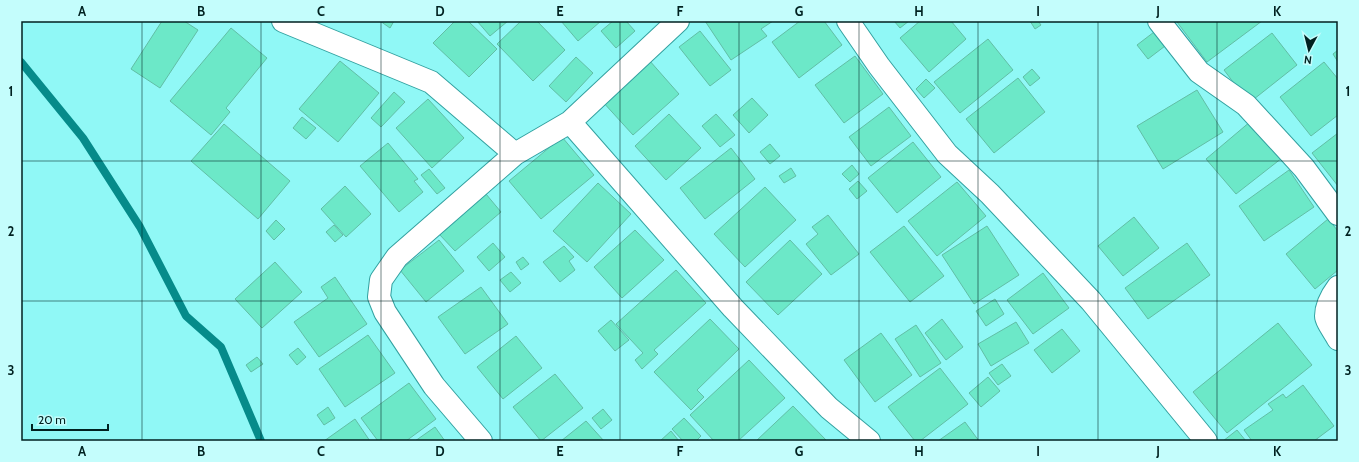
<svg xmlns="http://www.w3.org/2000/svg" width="1359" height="462" font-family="Cabin,sans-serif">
<rect width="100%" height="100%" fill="#90f8f6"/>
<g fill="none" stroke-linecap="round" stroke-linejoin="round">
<path stroke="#068b8a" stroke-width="8" d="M21,62l62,76 57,89 46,89 35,31 40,94"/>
</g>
<path fill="#6ce8c8" stroke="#61bea5" d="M162,21h22l14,9 -38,58 -29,-19z
M380,21h14l-4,7z
M455,21h13l29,28 -28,28 -36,-34z
M477,21h31l-18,15z
M521,21h16l28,29 -32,31 -36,-37z
M561,21h40l-23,20z
M613,21h13l9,10 -19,17 -15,-17z
M705,21h68l-12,8 6,7 -36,24z
M800,21h24l18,24 -43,33 -27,-36z
M894,21h15l-9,7z
M920,21h31l15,18 -37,33 -29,-34z
M1030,21h8l3,4 -6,4z
M1178,21h84l-55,41 -30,-40z
M231,28l36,30 -41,50 4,4 -19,23 -41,-34z
M1158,29l11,14 -21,16 -11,-14z
M700,31l31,39 -21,16 -31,-39z
M1272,33l25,32 -48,38 -25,-33z
M988,39l25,31 -53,43 -26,-31z
M1338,50v12l-5,-8z
M855,56l28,38 -39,29 -29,-38z
M576,57l17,16 -27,29 -17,-16z
M649,60l30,34 -46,41 -31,-34z
M340,61l39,32 -41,49 -39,-33z
M1324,62l14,17v36l-27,21 -31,-39z
M1032,69l8,9 -10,8 -7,-9z
M1018,78l27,34 -51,41 -28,-34z
M926,79l9,9 -11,10 -8,-9z
M1197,90l26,42 -60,37 -26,-43z
M394,92l11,10 -24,25 -10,-9z
M752,98l16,17 -19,18 -16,-18z
M428,99l36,39 -32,30 -36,-40z
M889,107l22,29 -40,30 -22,-29z
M669,114l32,34 -35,32 -31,-34z
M716,114l19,21 -15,12 -18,-21z
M302,117l14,11 -10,11 -13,-11z
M1251,121l31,37 -46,36 -30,-35z
M224,124l66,57 -32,38 -67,-58z
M1338,133v53l-26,-33z
M562,137l32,38 -53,44 -32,-38z
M913,142l28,35 -44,36 -29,-35z
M388,143l30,36 -4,2 9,11 -24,20 -39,-46z
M770,144l10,12 -10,8 -10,-12z
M731,148l24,31 -50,40 -25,-31z
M852,165l7,9 -9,8 -8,-8z
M791,168l5,8 -12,7 -5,-7z
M429,169l16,19 -8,6 -16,-19z
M1289,170l25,37 -50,34 -25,-35z
M858,181l9,10 -10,8 -8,-10z
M957,182l29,34 -49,40 -29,-35z
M598,183l33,31 -44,48 -34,-31z
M345,186l26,28 -25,23 -25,-28z
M765,187l31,33 -51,47 -31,-33z
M486,194l15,18 -46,39 -16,-17z
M828,215l31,39 -28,21 -25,-31 12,-10 -6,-7z
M1134,217l25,31 -36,28 -25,-30z
M1328,219l10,12v39l-23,19 -29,-35z
M276,220l9,9 -11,11 -8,-9z
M334,225l9,10 -8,7 -9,-10z
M904,226l40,50 -34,26 -40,-50z
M987,226l32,49 -45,29 -32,-49z
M635,230l29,30 -42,38 -28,-31z
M439,240l25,31 -38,31 -26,-32z
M790,240l32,34 -44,41 -32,-33z
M493,243l12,14 -16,14 -12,-14z
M1187,243l23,32 -62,44 -23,-31z
M564,246l10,11 -5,4 6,9 -15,12 -17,-20z
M523,257l6,7 -8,6 -5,-8z
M275,262l27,30 -40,36 -27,-29z
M676,270l30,33 -52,47 4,4 -16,15 -7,-9 8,-7 -27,-29z
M511,272l10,11 -11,9 -10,-12z
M1043,273l26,35 -36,26 -26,-34z
M335,277l32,47 -48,33 -25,-35 34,-24 -7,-11z
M481,287l27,37 -43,30 -27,-37z
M995,299l9,15 -18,12 -10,-15z
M710,319l29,30 -42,41 7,7 -13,13 -37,-38z
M942,319l21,28 -17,13 -21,-27z
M611,320l18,20 -14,11 -17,-20z
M1016,322l13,21 -38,23 -13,-22z
M1278,323l34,42 -85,68 -34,-41z
M916,325l25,38 -21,14 -25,-38z
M1062,329l18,22 -28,22 -18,-23z
M881,333l31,42 -37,27 -31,-42z
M368,335l27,38 -50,34 -26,-38z
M516,336l26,32 -39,31 -26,-32z
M298,348l8,9 -9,8 -8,-10z
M257,357l6,7 -12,8 -5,-7z
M749,360l36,38 -47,43h-24l-24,-26z
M1002,364l9,12 -13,9 -9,-12z
M940,368l28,36 -48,37h-5l-27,-34z
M555,374l28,34 -42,33 -28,-34z
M988,377l12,14 -19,16 -12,-14z
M409,383l27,36 -30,22h-28l-17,-23z
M1303,385l31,41 -20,15h-62l-8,-11 29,-20 -5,-6 15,-10 3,4z
M793,406l33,34 -2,1h-68z
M328,407l7,11 -11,7 -7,-10z
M603,409l9,11 -11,9 -9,-11z
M684,418l17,18 -5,5h-13l-11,-12z
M355,419l15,22h-46z
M586,421l18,20h-43z
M965,422l14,19h-41z
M435,427l10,14h-30z
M1237,430l9,11h-23z
M671,431l8,10h-19z"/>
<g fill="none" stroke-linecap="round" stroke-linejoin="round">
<defs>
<path id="minor" d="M283,21l148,61 84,72
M848,21l31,45 68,88 43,40 101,107 115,140
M1159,21l40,51 47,33 58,63 34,46
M570,122l163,186 96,100 40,33
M1338,287c-6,8 -12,18 -12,29 0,5 9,17 12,23
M481,441l-47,-55 -49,-74 -6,-15 2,-17 16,-23 118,-103 55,-32 108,-101"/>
</defs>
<use href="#minor" stroke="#33a1a0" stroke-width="24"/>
<use href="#minor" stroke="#fff" stroke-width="22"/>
</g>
<path fill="none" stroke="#002120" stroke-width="1" stroke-opacity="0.55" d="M142,21v420M261,21v420M381,21v420M500,21v420M620,21v420M739,21v420M859,21v420M978,21v420M1098,21v420M1217,21v420M21,161h1317M21,301h1317"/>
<rect width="1359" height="462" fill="none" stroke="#c4fdfc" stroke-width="44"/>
<g transform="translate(1309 50) rotate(187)" stroke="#c4fdfc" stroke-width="3" paint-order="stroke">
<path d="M0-3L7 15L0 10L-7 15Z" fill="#002120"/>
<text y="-6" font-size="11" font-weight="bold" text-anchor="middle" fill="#002120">N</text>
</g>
<path d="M32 424v6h76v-6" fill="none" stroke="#002120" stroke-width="2"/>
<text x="38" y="424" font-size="12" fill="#002120" stroke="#c4fdfc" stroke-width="3" paint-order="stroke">20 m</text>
<rect x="22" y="22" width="1315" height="418" fill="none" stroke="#002120" stroke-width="1.5"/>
<g font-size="13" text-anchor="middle" font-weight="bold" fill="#002120">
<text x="82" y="16">A</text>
<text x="201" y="16">B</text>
<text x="321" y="16">C</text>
<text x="440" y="16">D</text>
<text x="560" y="16">E</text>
<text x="680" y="16">F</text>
<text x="799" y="16">G</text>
<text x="919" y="16">H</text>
<text x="1038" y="16">I</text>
<text x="1158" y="16">J</text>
<text x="1277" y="16">K</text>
<text x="11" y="96">1</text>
<text x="1348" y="96">1</text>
<text x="11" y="236">2</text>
<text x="1348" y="236">2</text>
<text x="11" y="375">3</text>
<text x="1348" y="375">3</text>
<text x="82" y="456">A</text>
<text x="201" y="456">B</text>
<text x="321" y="456">C</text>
<text x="440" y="456">D</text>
<text x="560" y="456">E</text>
<text x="680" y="456">F</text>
<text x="799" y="456">G</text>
<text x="919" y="456">H</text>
<text x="1038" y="456">I</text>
<text x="1158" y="456">J</text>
<text x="1277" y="456">K</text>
</g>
</svg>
